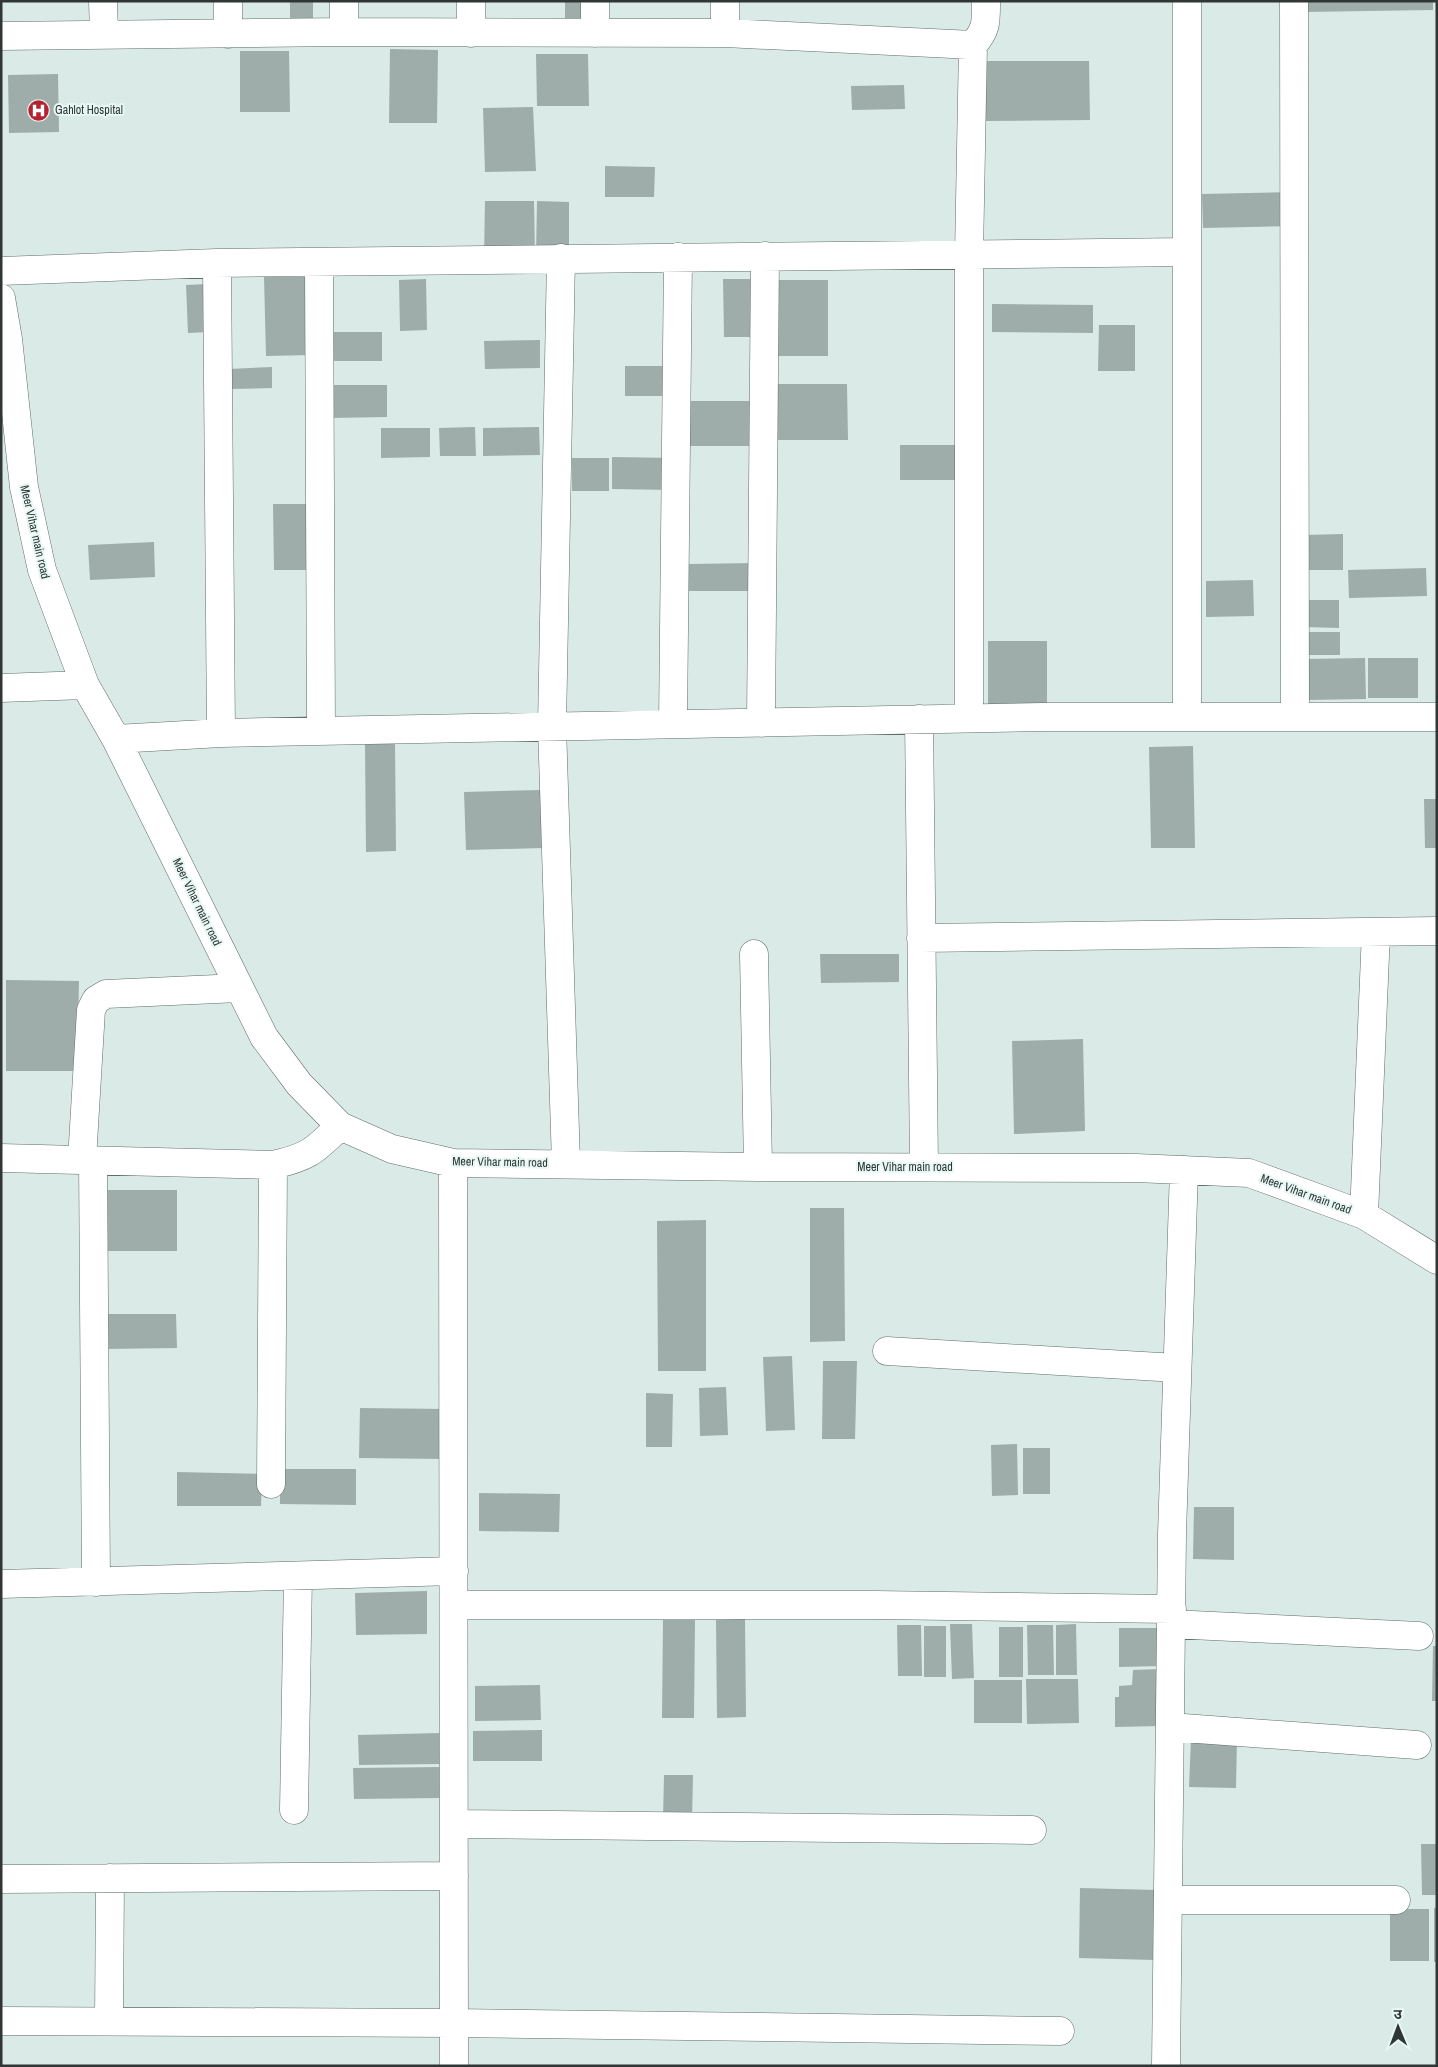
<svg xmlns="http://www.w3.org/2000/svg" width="1438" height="2067" font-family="'Archivo Narrow','Noto Sans Devanagari',sans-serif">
<rect width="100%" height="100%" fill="#daeae6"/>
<path fill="#9eada9" d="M290,1h23v31h-23z
M565,1h26l1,25h-27z
M1303,1h130v9l-130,2z
M390,49l48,1 -1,73h-48z
M240,51h49l1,61h-50z
M536,54h52l1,52h-52z
M983,61h106l1,59 -106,1z
M58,74l1,58 -50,1 -1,-58z
M904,85l1,24 -53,1 -1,-24z
M533,107l3,64 -51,1 -2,-64z
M605,166l50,1 -1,30h-49z
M1293,192l1,34 -91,2 -1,-34z
M485,201h49l1,57h-51z
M537,201l32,1v55h-33z
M264,277h47l1,78 -46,1z
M426,279l1,51 -27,1 -1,-51z
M723,279h35l1,58h-35z
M771,280h57v76h-56z
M207,284l2,48 -21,1 -2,-48z
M992,304l101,1v28l-101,-1z
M1099,325h36v46h-37z
M329,332h53v29h-52z
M540,340v28l-55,1 -1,-28z
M625,366h46v30h-46z
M272,367v21l-42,1 -1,-20z
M774,384h73l1,56h-74z
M329,385h58v32l-58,1z
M687,401h67v45h-66z
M475,427l1,29h-36l-1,-28z
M539,427l1,28 -57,1v-28z
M381,428h49v29l-49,1z
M900,445h64v35h-64z
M612,457l62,1 -1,32 -61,-1z
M572,458h37v33h-37z
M273,504h38v66h-37z
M1343,534v36h-39v-35z
M154,542l1,35 -65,3 -2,-35z
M757,563v28h-69v-27z
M1426,568l1,28 -78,2 -1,-28z
M1253,580l1,36 -48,1v-36z
M1304,600h35v28l-35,-1z
M1305,632h35v23h-35z
M988,641h59v69h-59z
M1365,658l1,41 -60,1 -1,-41z
M1368,658h50v40h-50z
M395,743l1,108 -30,1 -1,-108z
M1193,746l2,102h-44l-2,-101z
M541,790l2,58 -77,2 -2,-58z
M1424,799h13v49h-12z
M820,954h79v28l-78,1z
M6,980l73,1 -2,90h-71z
M1083,1039l2,92 -71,3 -2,-93z
M107,1190h70v61h-70z
M810,1208h34l1,133 -35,1z
M706,1220v151h-48l-1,-150z
M104,1314h72l1,34 -73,1z
M792,1356l3,74 -29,1 -3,-74z
M823,1361h34l-2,78h-33z
M726,1387l2,48 -28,1 -1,-48z
M646,1393l27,1 -1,53h-26z
M360,1408l86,1 -1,50 -86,-1z
M1017,1444l1,51 -26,1 -1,-51z
M1023,1448h27v46h-27z
M280,1469h76v36l-76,-1z
M177,1472l85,2 -1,32h-84z
M479,1493l81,1 -1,38 -80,-1z
M1194,1507h40v53l-41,-1z
M427,1591v43l-71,1 -1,-42z
M745,1619l1,98 -29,1 -1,-98z
M663,1620h32l-1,98h-32z
M950,1624h22l2,54 -22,1z
M1076,1624l1,51h-21v-50z
M897,1625h24l1,51h-24z
M1027,1625h26l1,50h-26z
M924,1626h22v51h-22z
M999,1627h24v50h-24z
M1119,1628h43v38l-43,1z
M1433,1646h4v55h-5z
M1159,1669l1,57 -45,1v-30h4v-11l13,-1 1,-15z
M1026,1679h52l1,44 -52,1z
M974,1680h48v43h-48z
M540,1685l1,35 -66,1v-35z
M542,1730v31h-69v-30z
M440,1733v31l-81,1 -1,-30z
M1191,1738l46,2 -1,48 -47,-1z
M441,1767v31l-87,1 -1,-31z
M664,1775h29l-1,46 -29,-1z
M1421,1844h16v51h-15z
M1080,1888l76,2 -2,70 -75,-2z
M1434,1908h3v54h-3z
M1390,1909h39v52h-39z"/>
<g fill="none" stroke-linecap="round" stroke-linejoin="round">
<defs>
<path id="minor" d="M103,1l1,34
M228,1v33
M344,1v31
M471,1v32
M595,1v32
M725,1v32
M1294,1l1,716
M1,36l343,-4 381,1 248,12c14,-16 13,-23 13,-44
M561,258l-9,468 14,437
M319,262l2,469
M217,263l4,470
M1,271l216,-8 970,-11
M1,298l7,41 16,148 18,83 43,115 31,54 148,298 35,47 41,42 52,23 61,14 305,4 378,1 113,5 115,42 73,45
M1,688l84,-3
M1187,717v-716
M969,718v-464l4,-209
M919,719l5,447
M761,723l4,-467
M673,724l5,-467
M116,739l105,-6 821,-16h395
M921,938l516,-7
M754,954l4,213
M1,1158l272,7c36,-8 41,-14 67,-39
M82,1160l9,-150 5,-10 10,-6 133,-6
M93,1160l3,422
M453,1163l1,903
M1364,1215l12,-283
M887,1351l290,17
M271,1484l2,-319
M1,1584l453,-13
M454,1605h422l296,4
M1171,1624l248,12
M1170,1727l247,18
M294,1810l4,-234
M454,1824l578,6
M1,1879l453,-3
M1168,1900h228
M1,2021l453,2 606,8
M109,2021l1,-143
M1166,2066l6,-532 12,-364"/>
</defs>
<use href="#minor" stroke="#5f6d69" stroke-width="29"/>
<use href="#minor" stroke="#fff" stroke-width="28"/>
</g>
<defs>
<symbol id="hospital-disc" viewBox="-11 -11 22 22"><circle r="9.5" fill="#b52332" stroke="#e7f8f4"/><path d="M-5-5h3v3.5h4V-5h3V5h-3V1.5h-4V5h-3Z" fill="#fff"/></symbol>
</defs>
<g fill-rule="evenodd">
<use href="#hospital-disc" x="26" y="98" width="25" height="25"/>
</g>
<g text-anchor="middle" stroke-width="4" stroke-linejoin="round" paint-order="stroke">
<g font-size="12" fill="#303635" stroke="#e7f8f4" text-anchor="start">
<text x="55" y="114">Gahlot Hospital</text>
</g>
<g font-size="12" fill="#303635" stroke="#e7f8f4">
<text transform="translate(35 532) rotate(77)" y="4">Meer Vihar main road</text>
<text transform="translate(197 902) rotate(64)" y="4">Meer Vihar main road</text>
<text transform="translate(500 1162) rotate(1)" y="4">Meer Vihar main road</text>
<text x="905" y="1171">Meer Vihar main road</text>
<text transform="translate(1306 1194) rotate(20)" y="4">Meer Vihar main road</text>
</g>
</g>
<rect width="1438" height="2067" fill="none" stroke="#303635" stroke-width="5"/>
<g transform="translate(1398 2027) rotate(359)" stroke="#e7f8f4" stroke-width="4" paint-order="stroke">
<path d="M0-4L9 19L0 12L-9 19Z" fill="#303635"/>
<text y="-8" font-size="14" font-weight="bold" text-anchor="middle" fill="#303635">उ</text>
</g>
</svg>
